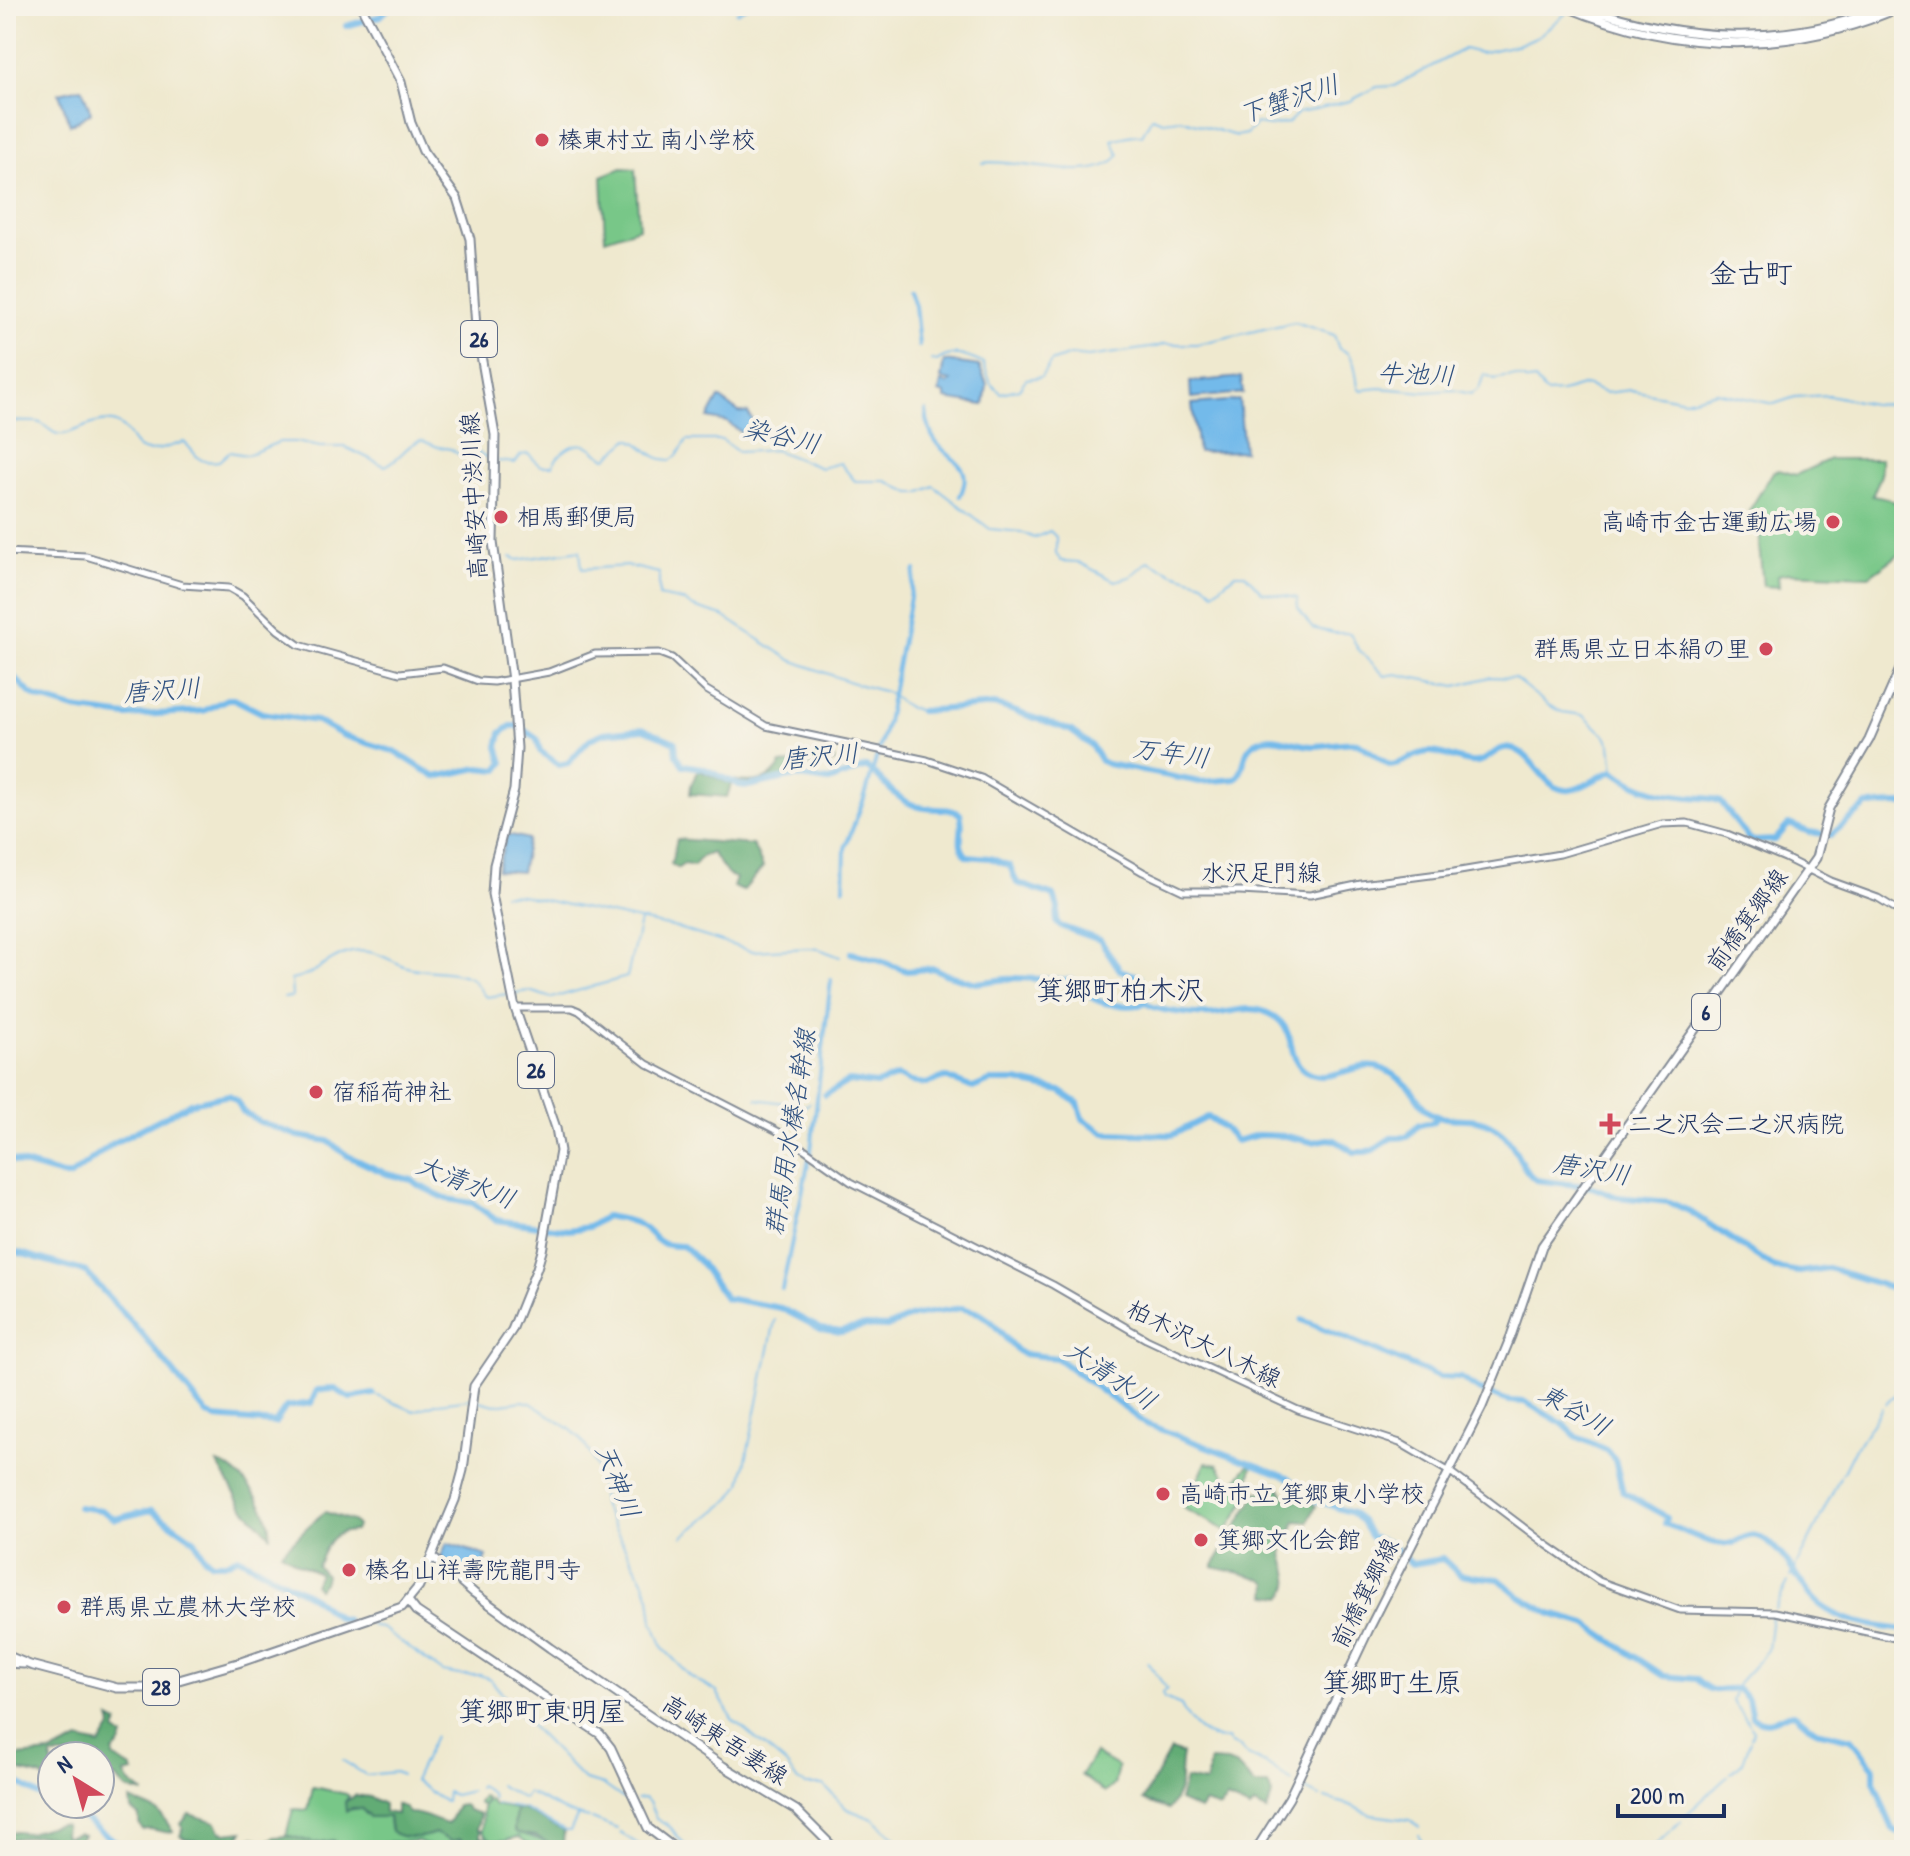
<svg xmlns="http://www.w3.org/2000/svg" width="1910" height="1856" font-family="'Patrick Hand','Klee One',sans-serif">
<rect width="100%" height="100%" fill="#f7f3e8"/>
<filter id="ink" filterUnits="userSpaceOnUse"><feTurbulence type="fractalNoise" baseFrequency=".0125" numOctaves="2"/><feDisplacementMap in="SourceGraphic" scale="16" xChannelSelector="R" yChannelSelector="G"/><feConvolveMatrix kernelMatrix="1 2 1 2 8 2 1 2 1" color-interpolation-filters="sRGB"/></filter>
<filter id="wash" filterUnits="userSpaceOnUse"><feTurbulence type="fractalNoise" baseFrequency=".006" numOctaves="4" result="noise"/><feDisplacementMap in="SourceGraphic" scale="32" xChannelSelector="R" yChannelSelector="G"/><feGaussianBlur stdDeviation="1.8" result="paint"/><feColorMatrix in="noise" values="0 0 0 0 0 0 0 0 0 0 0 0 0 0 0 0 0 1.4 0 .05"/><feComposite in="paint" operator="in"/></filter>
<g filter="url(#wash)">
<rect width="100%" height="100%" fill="#efe9cf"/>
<path fill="#78c788" stroke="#4a7b73" stroke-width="2" d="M622,168l13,1 4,59 -34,11 -3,-63z
M1830,459h51v16l-9,21 17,3 12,6v7h3v39l-35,25 -81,-3 -10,2 1,12 -16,-1 -4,-41 4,-24 -14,-10 24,-39 6,-2 17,5z
M1206,1463l12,2 10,15 7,2 14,-17 3,1 -7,36 -18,29 -44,-23z
M1095,1753l23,14 -4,18 -9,8 -24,-18z
M313,1787l33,7 3,2 -4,6 3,8 13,-2 8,9h20l1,11 5,6 40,-1 16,8 10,-2 2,11h-23l-22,-9 -67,4 -1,5 -6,-2 -4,2 -7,-10 -18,3 -29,-7 7,-27 15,1z
M482,1796l4,2 -3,7 6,-6 5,6 22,4 -2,21c8,5 33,11 45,17l4,-3 27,6h-38l-19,-3 -14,-10c-12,3 -29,9 -37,-6l1,-25 -5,-3z"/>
<path fill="#62ac74" stroke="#3e6e69" stroke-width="2" d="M814,752l8,4 8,-1 5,6c-14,7 -13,1 -24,4 -24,5 -55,34 -79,15 19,4 39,2 49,-16 16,-3 23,5 33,-12z
M698,770l33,14 -4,13 -37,-3 1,-9z
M677,839l76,6 10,22 -20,24 -10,-4 3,-9 -8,-3 -16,-22 -11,4 -7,9 -10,-2 -6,4 -7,-4z
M217,1463c23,4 56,49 53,72l-27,-28z
M1271,1482l7,2 6,12 9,5 11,-4 12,9 -8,16 -12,-1 -6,13 -6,5c-7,22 16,38 -1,58l-16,-2 1,-11c-8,-9 -40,-13 -55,-17l44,-75h10z
M325,1512l28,9 4,5 -2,5c-26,0 -28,14 -38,35l9,9 -2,8 -6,6 -4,-5 5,-11 -20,-9 -18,-12c16,-13 27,-28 44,-40z
M110,1719l8,4 -3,8 8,6 -3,8 -7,7v5l18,11 2,4 -9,2 6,8 14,11 -18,-4 -10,-11 -7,2 -4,8 -5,1v-33h-48v32l-11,-12 -34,-8 -1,-11 45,-4 28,-13 21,5 12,-19z
M1170,1750l12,4c-5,26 4,31 -14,56l-25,-10z
M1210,1761l17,1 10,4 18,19h13l4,10 -5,16 -13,-6 -4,4 -23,-10 -7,9 -15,-5 -5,7 -21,-9 6,-22 21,4z
M355,1795l15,2 14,7v8l12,2v-10l8,3 5,6c15,0 25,8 39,11l9,-18 7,-1 4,5 12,4 -3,15 3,2v6l19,7 1,6h-37l-2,-11 -10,2 -16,-8c-12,5 -33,7 -44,-2l-2,-14h-20l-8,-9h-9l-6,4 -1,-10z
M130,1800c24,9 30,9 43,32 -11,3 -19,-6 -30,-2l-4,-7v-7l-8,-6z
M516,1809l8,1 40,21 -1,13 -8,3 -19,-11 -19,-3 -3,-3z
M189,1814l27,8 4,9 6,2 17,-2 -12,16 -45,-8 -6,-3 3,-8 -2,-4z
M59,1824l6,1 -1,9 2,3 12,-4 5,2 -11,12 -8,1c-5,-4 -11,-11 -17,-13 -4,-1 -36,4 -41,5v-9l22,2z
M290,1836l25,7 19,-2 6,9h-90l-2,-3v-7l5,-3 13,5 8,-5z"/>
<path fill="#73baea" stroke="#4774a4" stroke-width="2" d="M82,88l9,25 -21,12 -11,-32z
M944,361l35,5 8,19 -3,20 -39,-6v-5l-6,-2 2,-10 7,2 3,-3 -10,-2z
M1241,377l2,16 -52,5 -1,-16z
M719,398l20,14 9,1 9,14 -8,11 -22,-16 -19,-4z
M1239,400l5,51 -46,1 -6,-48z
M507,834l21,5 -7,33 -24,-2z
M447,1543l40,13 -13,31 -34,-28z"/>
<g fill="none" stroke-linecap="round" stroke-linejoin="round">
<path stroke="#73baea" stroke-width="2" d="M736,13l13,-7
M982,163c32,-6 116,24 137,-8l-7,-15c11,-2 19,-7 30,-5l10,-18 11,4 17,-2 56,17 10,-2 10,-10 14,2 18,-3 10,-10 52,-12 27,-14 17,-1 70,-37 16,4 40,-9 18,-8 31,-25
M931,360l6,1c17,-12 29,-4 46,2l8,21 10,9 18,-4 7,-10 15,-2 10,-15 19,-7 18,2 68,-10 9,-3h32l98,-22 39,13 5,14c17,4 16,22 19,38l3,3 19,-2 45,4 28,-2 18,4 8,-5 5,-15 11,5c12,-4 22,-4 33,2l7,-1 11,13 16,-1 24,-7 19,8 26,-3 54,10 31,-8 58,12 21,-7 34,-2 43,9 32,1
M6,420c11,3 20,1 31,2 11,2 13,14 27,12 15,-3 31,-15 48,-12 20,5 17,28 36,29 12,0 25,-6 36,-9 15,13 10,22 35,19l10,-9 18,3 32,-13h16l25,5h25l40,19c16,-7 20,-21 36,-26l17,7 13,2 13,9 15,-5 13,7
M498,461l17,2 6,-8 7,-1 13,12h11c7,-13 22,-27 38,-19 7,4 9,9 17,11l22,-19c17,5 22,22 42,21l6,-4 10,-16h35l16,12 37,-2 46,18 19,-5 15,18h31l25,12h8l15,-7 56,43 31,3 13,6 16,-7 6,6v17l5,7 17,1 37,19 15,-4 18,-16 25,12 30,9 11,10 21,-18h10l17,18 35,6 1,10 14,20 22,5h16l8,16 27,27 11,-2 60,12 34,-9 24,1 34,27 14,7 21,3 22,20 6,10 3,26
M511,557l7,3 62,-10 2,19 46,-3 31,7v23l25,5 9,6 30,9 68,44 59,22 36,10 23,16 12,3
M503,894l18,1 156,33 74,23 58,-3 10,1 21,8
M284,998l8,-1 -1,-17c23,-3 39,-24 61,-28 21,-4 34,7 52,14 20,7 48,3 66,12 7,4 10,13 16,19l43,-6 23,7 75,-21 13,-56
M757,1099l48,7 5,-3
M373,1394l41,17 25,-8 31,-4
M476,1400l19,5 28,-4 8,2 39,26 11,10 11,18 6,15 5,35 41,75 6,15 3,25 10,26 28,29 26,15 15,27 54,45 11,16 9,5h17l24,24 26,10 30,26 2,5
M1886,1404l18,-19
M1859,1443l23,-35
M1842,1474l15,-30
M1820,1518l20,-41
M682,1537l49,-38 10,-15 34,-164
M1797,1564l22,-43
M1791,1576l5,-9
M1775,1609l13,-27
M371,1625l12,4 60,43 16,3h21l10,4 31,37 63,64 20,5 21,15 6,1
M1147,1662l20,27 -5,4 2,5 17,7c8,18 25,37 47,34l3,5 9,3 4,6 25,13 23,16
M1749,1724l-17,-23 6,-18 30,-33 4,-35
M1751,1727l2,4 -2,7
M435,1736l-21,45c12,5 21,18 32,20l1,-9 7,3 17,-4
M342,1760l24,15 29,-3 6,3
M1731,1773l12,-11 7,-21
M499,1785l25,14 4,-6
M1297,1786l23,11
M478,1788l2,-2 11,7 2,5
M531,1794l38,19 20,5
M1325,1798l25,7 21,10 39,5 9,7
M637,1799l7,-1 5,4 7,17 14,8 19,23
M496,1804l28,5 41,22h5l8,-16
M1686,1815l42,-39
M592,1819l25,10
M620,1833l23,14 27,1
M1419,1835l2,5 10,10
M1650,1850l31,-29"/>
<path stroke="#73baea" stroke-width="4" d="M910,290l5,16 4,40
M926,411c1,11 3,22 10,31 15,20 39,22 24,54
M844,888l1,-40 20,-52 22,-74 28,-152
M782,1289l29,-139 20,-170"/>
<path stroke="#73baea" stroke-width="6" d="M346,26l35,-10 10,-10
M6,669l25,25 7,4 36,11 53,7 76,-5 24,-12h7l28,14 55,8 27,15 52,16 39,25 44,-9 19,2 5,-7 -5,-16 3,-14 10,-7h7l19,13 3,12 19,14 9,-2 22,-24 14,-6 40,-4 31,13 1,12 7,11 20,3 36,17 9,1 47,-10 34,5 37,-14c16,11 26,29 45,37 18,9 37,1 49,10 6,15 -6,29 7,42l23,2 20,8 7,17 37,13 4,12 -2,14 4,4 40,14 20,30 20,7c3,8 1,17 5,24 5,11 57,14 69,13 16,-2 34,-8 49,-3 39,14 19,46 44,61 24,14 51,-14 76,-3 8,4 19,11 25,17 9,9 13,22 24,28 24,11 42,-4 69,18 16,12 18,36 35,48l56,7 25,10 52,5 20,9 86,57 24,4 29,-4 76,24
M921,711l75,-6 74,25 21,15 10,16 6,3 93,18 36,-3c10,-10 6,-25 16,-34 18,-16 42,1 61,1 15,0 30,-5 45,-3l31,22c15,0 26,-13 40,-13 17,0 33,12 48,10 13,-1 19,-17 34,-14 26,6 34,50 64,41 14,-4 25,-14 39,-18 33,25 60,24 99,28l8,3 27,36 6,3 21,-1 14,-16 20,8 22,3 36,-30 37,-1
M851,953l24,6 32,12 27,-3 11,6 31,9 38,-5 59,2c8,4 12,13 20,18 11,8 42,10 53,5
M825,1095l24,-14 28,3 21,-8 13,6 15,2 19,-7 28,11 17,-7h27l43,10 18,12 5,16 22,14 67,2 36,-18 15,10 13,14 22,-6 28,1 26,6 16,-3 7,1 19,12h11l8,-2 18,-12 16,-1 12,-13 12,-1 8,-7
M6,1159l63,18 43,-33 79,-41 38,-8 8,6 6,11 17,10 38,14 30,5 20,15 39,18 25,6 6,5 29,14 26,4 23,17 72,10 21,-3 17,-11c11,3 23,3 32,8 22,13 13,22 45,22l17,16 25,36 56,10 40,21 20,3 22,-6 24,1 25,-11 49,-8 18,5 12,8 25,29 7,4 34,4 89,66 142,53 27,23 37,13 9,8 10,16 19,6 22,21 31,-5 17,16 39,4 20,17 32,18 35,10 78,52 32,3c21,19 17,8 42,10l10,10 4,18c22,12 23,-2 42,-4l14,12 13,7 30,7 23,29v13l12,32 7,16 11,7
M6,1249l80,23 56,62 65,80 8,4 60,5 11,-16 25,-4 6,-13 18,-1 15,9 23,-4
M1302,1320l137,57 22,1 19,13 29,10 16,1 38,22 13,12 30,14 9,10 8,32 44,25 -2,7c19,6 40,19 59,20 13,2 22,-13 35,-7 25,12 36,40 53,60 22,25 61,29 92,33
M78,1507l23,3 14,9 36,-9 44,30 9,17 8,6h14l12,-6 73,39 27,22 8,2
M6,1776l46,27
M55,1804c32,8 48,38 82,46"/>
</g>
</g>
<g filter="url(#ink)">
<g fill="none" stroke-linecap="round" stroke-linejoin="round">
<defs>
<path id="secondary" d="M6,552l80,4 96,29 47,3 14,8 35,34 21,15 101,28 43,-5 35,13 16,1 55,-10 46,-18 64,-1 13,5 33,31 61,37 161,34 54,18 162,94 40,19h57l70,4 51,-11 93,-12 106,-18 102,-30 25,-1 40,11 58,24 46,23 47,17 26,16
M515,1008h57l7,3 68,53 136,70 68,48 202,103 93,54 152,71 102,33 53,31 94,71 52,36 81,29 95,2 129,28"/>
<path id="primary" d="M1564,6c113,47 226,51 339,0
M1581,6c105,36 204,42 308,0
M432,1557l42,36 76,55 173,118 73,44 40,40
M409,1602l7,9 184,123 11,14 37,80 29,22
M6,1655l24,10 87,23h34l87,-25 164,-56 17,-21 36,-86 8,-30 11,-84 38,-56 25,-62 5,-17 18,-100 -4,-23 -41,-120 -23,-114 2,-29 20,-75 3,-42 -5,-68 -19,-138 2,-107 -19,-108 -6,-88 -13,-41 -34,-47 -12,-28 -10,-41 -40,-76
M6,1663l18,1
M1256,1850l33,-52 80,-169 113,-222 29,-71 31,-90 274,-388 13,-50 40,-68 35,-80"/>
</defs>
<use href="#secondary" stroke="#858c96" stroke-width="9"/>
<use href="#primary" stroke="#858c96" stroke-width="11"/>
<use href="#secondary" stroke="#fff" stroke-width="5"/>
<use href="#primary" stroke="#fff" stroke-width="7"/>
</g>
</g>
<g fill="#d1495b" stroke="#f7f3e8" stroke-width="3">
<circle cx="542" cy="140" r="8"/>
<circle cx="501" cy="517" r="8"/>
<circle cx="1833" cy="522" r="8"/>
<circle cx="1766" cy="649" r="8"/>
<circle cx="316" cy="1092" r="8"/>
<path d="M1606 1112h8v8h8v8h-8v8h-8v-8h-8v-8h8z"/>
<circle cx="1163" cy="1494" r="8"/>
<circle cx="1201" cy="1540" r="8"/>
<circle cx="349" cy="1570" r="8"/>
<circle cx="64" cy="1607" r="8"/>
</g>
<g text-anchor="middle" stroke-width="8" stroke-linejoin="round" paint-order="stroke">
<g fill="#f7f3e8" stroke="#5d6a87" stroke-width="2">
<rect x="461" y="321" width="36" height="36" rx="6"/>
<rect x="1692" y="994" width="28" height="36" rx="6"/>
<rect x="518" y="1052" width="36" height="36" rx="6"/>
<rect x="143" y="1669" width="36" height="36" rx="6"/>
</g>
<g font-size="22" font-weight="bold" fill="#1b2f5e">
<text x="479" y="347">26</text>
<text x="1706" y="1020">6</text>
<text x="536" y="1078">26</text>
<text x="161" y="1695">28</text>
</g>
<g font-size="24" fill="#1b2f5e" stroke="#f7f3e8" text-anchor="start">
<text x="558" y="148">榛東村立 南小学校</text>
<text x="517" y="525">相馬郵便局</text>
<text x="1817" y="530" text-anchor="end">高崎市金古運動広場</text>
<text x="1750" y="657" text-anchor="end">群馬県立日本絹の里</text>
<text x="332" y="1100">宿稲荷神社</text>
<text x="1628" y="1132">二之沢会二之沢病院</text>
<text x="1179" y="1502">高崎市立 箕郷東小学校</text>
<text x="1217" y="1548">箕郷文化会館</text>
<text x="365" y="1578">榛名山祥壽院龍門寺</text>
<text x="80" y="1615">群馬県立農林大学校</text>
</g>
<g font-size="24" fill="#1b2f5e" stroke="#f7f3e8">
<text transform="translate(474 496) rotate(-93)" y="8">高崎安中渋川線</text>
<text x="1261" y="881">水沢足門線</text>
<text transform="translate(1747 920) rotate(-54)" y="8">前橋箕郷線</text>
<text transform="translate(1204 1344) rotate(26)" y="8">柏木沢大八木線</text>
<text transform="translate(1365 1593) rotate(-63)" y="8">前橋箕郷線</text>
<text transform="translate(725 1740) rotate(33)" y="8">高崎東吾妻線</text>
</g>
<g font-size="26" font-style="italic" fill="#315281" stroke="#f7f3e8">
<text transform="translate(1289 99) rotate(-18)" y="9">下蟹沢川</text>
<text transform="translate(1416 374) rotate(2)" y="9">牛池川</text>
<text transform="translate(782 436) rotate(13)" y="9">染谷川</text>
<text transform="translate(162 690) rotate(-4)" y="9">唐沢川</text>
<text transform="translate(1171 753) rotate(8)" y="9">万年川</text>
<text transform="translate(820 756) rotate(-5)" y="9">唐沢川</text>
<text transform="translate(790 1132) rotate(-81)" y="9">群馬用水榛名幹線</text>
<text transform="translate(1592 1169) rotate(10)" y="9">唐沢川</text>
<text transform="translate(466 1182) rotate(21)" y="9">大清水川</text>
<text transform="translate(1111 1375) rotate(34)" y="9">大清水川</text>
<text transform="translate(1575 1410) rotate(30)" y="9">東谷川</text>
<text transform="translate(618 1481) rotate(68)" y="9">天神川</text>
</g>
<g font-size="28" fill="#1b2f5e" stroke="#f7f3e8">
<text x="1751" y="283">金古町</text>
<text x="1120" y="1000">箕郷町柏木沢</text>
<text x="1392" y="1692">箕郷町生原</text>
<text x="542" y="1721">箕郷町東明屋</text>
</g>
</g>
<rect width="1910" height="1856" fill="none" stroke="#f7f3e8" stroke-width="32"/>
<g transform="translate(76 1780) rotate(323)"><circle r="38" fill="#f7f3e8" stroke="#9fa5b1" stroke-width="2"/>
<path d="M0-6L14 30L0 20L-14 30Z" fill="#d1495b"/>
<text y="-12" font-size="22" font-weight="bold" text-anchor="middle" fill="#1b2f5e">N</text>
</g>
<path d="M1618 1804v12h106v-12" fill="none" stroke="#1b2f5e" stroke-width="4"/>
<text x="1630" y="1804" font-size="24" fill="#1b2f5e" stroke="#f7f3e8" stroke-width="6" paint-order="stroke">200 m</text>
</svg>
